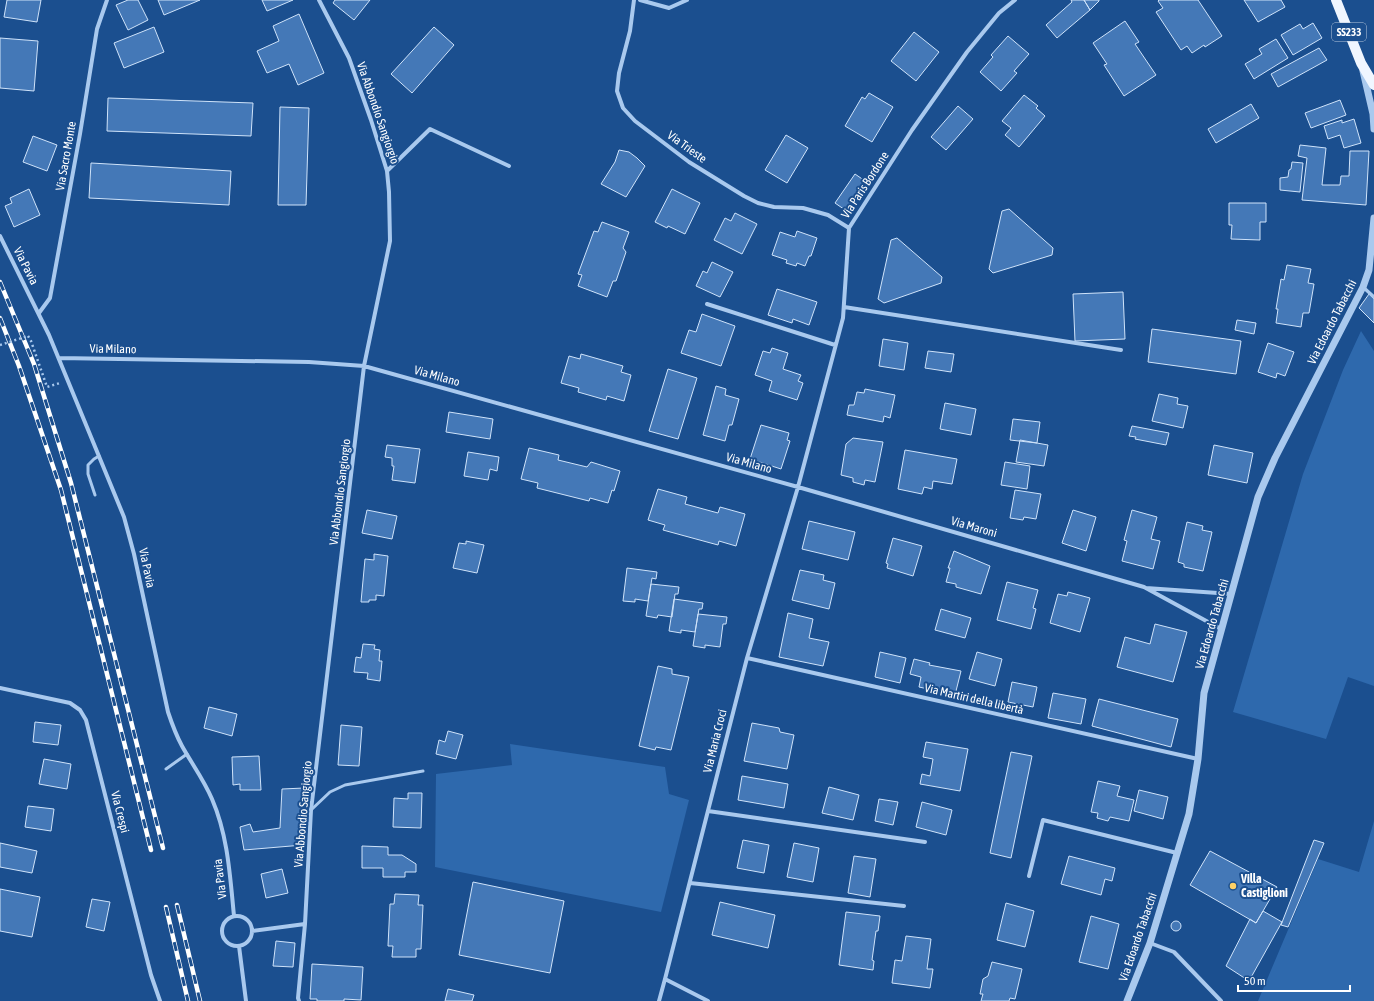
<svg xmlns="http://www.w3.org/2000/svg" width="1374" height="1001" font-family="'Asap Condensed',sans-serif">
<rect width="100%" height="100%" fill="#1b4f8f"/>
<path fill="#2e69ad" d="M1361,331l13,20v335l-26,-9 -22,62 -93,-27 70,-238 40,-104z
M510,744l155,23 4,27 20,6 -28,112 -226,-45 1,-93 76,-9z
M1374,821v180h-116l60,-142 41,13z"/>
<path fill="#4478b7" stroke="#cfe3fa" d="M7,0h34l-4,22 -33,-5z
M128,0h10l10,20 -20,10 -12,-25z
M158,0h42l-36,15z
M262,0h31l-26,11z
M335,0h35l-16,20 -21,-17z
M1071,0h13l6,10 -33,28 -11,-13 26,-23z
M1084,0h15v1l-9,9z
M1159,0h39l24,36 -17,11 -1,-2 -12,8 -5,-7 -6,4 -25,-38 7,-4 -5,-7z
M1244,0h37l4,7 -27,15z
M299,14l25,59 -26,12 -9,-21 -22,9 -10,-22 22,-10 -6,-15z
M1125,21l14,21 -4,2 21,31 -32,21 -20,-31 3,-1 -14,-21z
M1313,23l9,15 -29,17 -12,-20 19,-11 3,5z
M154,27l10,25 -40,16 -10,-25z
M434,27l20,18 -42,48 -21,-19z
M914,32l25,20 -23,29 -25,-20z
M1008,36l21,18 -15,17 3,2 -16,18 -21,-19 13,-15 -2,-2z
M0,38l38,3 -4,50 -34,-3z
M1276,39l12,19 -34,21 -9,-15 17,-10 -3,-5z
M1319,48l8,12 -49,27 -7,-13z
M869,93l24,14 -21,35 -27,-16 17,-29 3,2z
M1024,95l14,11 -2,2 9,8 -26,31 -14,-12 6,-7 -9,-7z
M108,98l145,5 -2,33 -144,-5z
M1340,100l6,15 -35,13 -6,-15z
M1251,104l8,14 -43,25 -8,-14z
M958,106l15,13 -27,31 -15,-13z
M280,107l29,1 -3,97h-28z
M1354,119l7,24 -17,5 -4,-13 -12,4 -4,-13 18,-6v3z
M786,135l22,13 -21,35 -22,-13z
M33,136l24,9 -10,26 -24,-9z
M1300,145l26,3 -4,37h18l1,-9h8l1,-25h19l-3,54 -64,-5 5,-42 -9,-2z
M619,150l10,2 8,6 8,8 -19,31 -25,-13 14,-22z
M1292,162l11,1 -3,29 -20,-2v-12l8,-1 1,-7 2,-1z
M91,163l140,8 -2,34 -140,-7z
M855,174l13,9 -20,29 -13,-9z
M29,189l11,26 -26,12 -9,-21 7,-3 -2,-5z
M672,189l28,14 -15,31 -17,-8 -1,2 -12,-6z
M1229,203h37v19h-6v18l-29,-1 1,-14h-3z
M1009,209l44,39 -1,7 -59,18 -4,-4 13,-58z
M735,213l22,11 -15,30 -28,-14 11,-22 6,3z
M602,222l27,10 -6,16 3,4 -10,29h-3l-6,16 -29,-11 4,-11 -4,-1 16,-43 4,1z
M797,231l20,7 -6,18h-2l-4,10 -8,-3 -1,3 -10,-3 1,-3 -15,-5 8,-23 15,5z
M897,238l45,39 -1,6 -57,20 -6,-4 13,-59z
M712,262l21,10 -13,25 -24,-11 7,-15 4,2z
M1287,265l24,4 -3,14 6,1 -5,29h-6l-2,14 -25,-4 2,-14h-2l5,-30 3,1z
M777,289l40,13 -8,23 -16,-6 -1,4 -24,-8z
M1123,292l2,47 -50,2 -2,-47z
M1369,294l5,5v24l-15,-15z
M702,314l33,12 -14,40 -40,-13 8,-23 7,2z
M1237,320l19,3 -2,11 -19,-4z
M1152,329l89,12 -5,33 -88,-12z
M883,339l25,4 -4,27 -25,-4z
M1268,343l26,9 -9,24 -8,-3 -1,5 -18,-6z
M772,348l16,5 -5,16 18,6 -3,6 5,2 -6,17 -28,-9 3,-10 -17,-6 8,-24 7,2z
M928,351l26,3 -3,18 -26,-4z
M581,354l42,12 -2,6 10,3 -7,26 -17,-5 -1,4 -28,-8 1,-4 -18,-5 8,-27 11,3z
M668,369l29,9 -19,61 -29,-8z
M716,386l10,3 -1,6 14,4 -7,26h-3l-4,16 -22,-6z
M865,389l30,6 -5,23 -6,-2 -1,6 -36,-7 2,-10h5l3,-13 7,1z
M1159,394l19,4 -1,6 11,2 -5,22 -31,-7z
M945,403l31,6 -5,26 -31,-6z
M449,412l44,7 -3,20 -44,-7z
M1013,419l27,3 -3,21 -27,-3z
M761,425l28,8 -2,7 3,1 -9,28 -31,-10z
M1132,426l37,7 -3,12 -31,-6 1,-2 -7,-1z
M853,438l30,4 -8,40 -10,-2 -1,5 -11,-3v-4l-12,-3 5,-31z
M1020,440l28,5 -4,21 -28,-4z
M387,445l33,4 -5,34 -23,-3 2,-14h-2v-8l-7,-1z
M1214,445l39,8 -6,30 -39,-8z
M529,448l30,7 -1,5 29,7 4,-5 29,9 -6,20 -2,-1 -4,13 -18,-5 -1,3 -52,-13 1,-5 -17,-4z
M905,450l52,9 -5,25 -19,-3 -1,8 -8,-2 -2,7 -24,-5z
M468,452l31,5 -2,14 -7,-2 -2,11 -24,-4z
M1005,462l25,4 -3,23 -26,-4z
M658,489l29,8 -2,7 33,9 2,-6 25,7 -9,32 -17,-5 -1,4 -55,-15 2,-5 -17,-5z
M1015,490l26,4 -5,25 -12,-2 -1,3 -13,-2z
M367,510l30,6 -5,23 -30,-6z
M1073,510l23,7 -10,34 -24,-8z
M1132,510l25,7 -6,22 9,2 -7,28 -31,-8 5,-20 -3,-1z
M809,521l46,11 -7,28 -46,-11z
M1187,522l16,4 -1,4 10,2 -9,39 -19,-4v-3l-6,-2z
M893,538l29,8 -9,30 -26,-8 1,-4 -2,-1z
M466,541l18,4 -7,28 -24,-5 6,-25 7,1z
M954,551l36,15 -9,28 -25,-7v-3l-10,-2 4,-14h-2z
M374,554l14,2 -4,40 -8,-1v5h-7v2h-8l4,-43 9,1z
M627,568l30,4 -1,7 -4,-1 -4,23 -13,-2v3l-12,-1z
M800,570l24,5 -1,5 12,3 -6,26 -37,-9z
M1007,582l31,8 -5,18 3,1 -5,20 -34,-9z
M651,584l28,3 -1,7h-3l-3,23 -14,-2 -1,3 -11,-2z
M1068,592l22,6 -10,34 -30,-9 8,-29 9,2z
M674,599l29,4 -1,6h-3l-4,23 -14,-2v3l-12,-2z
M941,609l30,9 -6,20 -30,-8z
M788,613l25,6 -4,19 20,4 -6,24 -44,-9z
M698,614l29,3 -1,7h-3l-3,23 -15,-2v3l-12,-2z
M1155,624l32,8 -14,50 -56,-15 8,-30 25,7z
M363,644l12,1 -1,4 6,1 -1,11h3l-2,20 -13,-2 1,-6 -14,-1 2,-15 5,1z
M880,652l26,6 -6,25 -25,-6z
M977,652l25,7 -7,27 -26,-7z
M914,659l16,4 -1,2 32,6 -6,24 -36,-8 2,-10 -11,-3z
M658,666l14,3v5l17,3 -18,73 -15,-3 -1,3 -16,-4z
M1012,682l25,5 -4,20 -25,-5z
M1053,693l33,6 -5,25 -33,-6z
M1099,699l79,20 -7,28 -79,-21z
M209,707l28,7 -5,22 -28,-8z
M35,722l26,3 -3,20 -25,-3z
M752,723l27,5 1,4 14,3 -7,34 -43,-8z
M341,725l21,2 -3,39 -21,-1z
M448,731l15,4 -7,24 -20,-5 3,-14 6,2z
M926,742l42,7 -8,42 -40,-7 2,-10 8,2 3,-17 -10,-2z
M1011,752l21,4 -21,102 -21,-5z
M259,756l2,34h-21v-6l-7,1 -1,-28z
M44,759l27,5 -4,25 -28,-5z
M742,776l46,8 -4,24 -46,-8z
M1098,781l22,5 -3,10 17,4 -5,21 -19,-4 -2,4 -11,-3 1,-5 -7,-1z
M829,787l30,8 -6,25 -31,-7z
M304,788l-1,57 -59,5 -4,-23 10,-3 3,8 27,-4 2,-39z
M1139,790l29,7 -5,22 -29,-8z
M408,793h14l-1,35 -28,-1 1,-29 14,1z
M879,799l19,3 -5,23 -18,-4z
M922,802l30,8 -6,25 -30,-8z
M28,806l26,3 -3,22 -26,-4z
M743,840l26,5 -5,28 -27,-5z
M1314,840l10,3 -36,84 -7,-2z
M0,843l37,8 -5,22 -32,-6z
M794,843l25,5 -6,34 -26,-5z
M362,846l26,1v8h14l14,9v8h-11v5h-22v-9h-21z
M1210,851l67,36 -21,36 -66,-38z
M854,856l22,3 -6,38 -22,-4z
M1069,856l46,12 -3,13 -7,-2 -4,16 -40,-11z
M282,869l6,24 -22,5 -5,-24z
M473,882l91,19 -14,72 -91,-18z
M0,889l40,8 -8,40 -32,-6z
M395,894l24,1 -1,10h5l-2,44h-5v8h-24l1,-11h-5l2,-42h4z
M92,899l18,3 -6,29 -18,-4z
M720,902l55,13 -7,33 -56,-13z
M1006,903l28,8 -9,36 -28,-7z
M1263,911l19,11 -33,59 -23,-15 24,-47 6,4z
M846,912l34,4 -2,15h-2l-4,29 2,1 -1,9 -34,-5z
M1091,916l28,8 -11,45 -29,-7z
M1171 926a5 5 0 1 1 10 0a5 5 0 1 1-10 0Z
M906,936l25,3 -4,30h6l-3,19 -38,-5 3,-23 7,1z
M276,941l19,2 -2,24 -20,-1z
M992,962l30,7 -7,30 -5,-1 -1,3h-28l2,-7h-3l3,-15 5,-3z
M312,964l51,3 -2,33 -17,-1v2h-27v-2h-7z
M448,989l26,6 -2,6h-27z"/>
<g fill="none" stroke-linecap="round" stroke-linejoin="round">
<path stroke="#a9c9ee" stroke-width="2.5" stroke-dasharray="2 3" stroke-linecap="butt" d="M28,336l3,5 16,46 13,-4"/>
<path stroke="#a9c9ee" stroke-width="3" d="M95,495l-7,-21v-9l6,-6 5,-3
M166,769l21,-15
M311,810l19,-18 15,-7 78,-14"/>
<path stroke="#a9c9ee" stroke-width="3.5" d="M1363,287l11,10"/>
<path stroke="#a9c9ee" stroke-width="4" d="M634,0l-4,31 -11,42 -2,18 6,17 12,13 54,41 55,34 14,7 16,4 29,1 25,7 21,13
M640,0l29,8 18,-8
M387,171l43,-42 79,37
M0,236l49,99 75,182 10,37 34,158c4,12 8,23 14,34 10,18 22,34 30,53 16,37 18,77 22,117
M707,304l128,41
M844,307l277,43
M39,313l11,-15 30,-164 17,-105 10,-29
M59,358l250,4 55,4 434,121 346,100 77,42
M1146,588l86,6
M747,658l451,101
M0,688l70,15 10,7 6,10 65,255 9,26
M708,811l217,31
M1029,876l14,-56 134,33
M690,883l214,23
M222 931a15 15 0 1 1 30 0a15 15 0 1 1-30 0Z
M252,931l53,-7
M1150,943l24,9 47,49
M239,946l7,55
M665,979l43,22
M299,1001l-1,-3 7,-74 6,-114 53,-444 26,-125 -1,-49 -2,-21 -16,-51 -22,-62 -30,-58
M659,1001l6,-22 82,-321 51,-171 45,-169 6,-90 63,-98 55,-78 32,-39 16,-13"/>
<path stroke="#a9c9ee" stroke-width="7" d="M1363,71l10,43 1,15
M1127,1001l23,-58 39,-129 9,-55 6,-66 54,-196 17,-39 88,-171 6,-17 5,-52"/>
<path stroke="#f0f6ff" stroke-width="10" d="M1336,0l25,63 13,22"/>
<defs>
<path id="rail" d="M0,282l34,82 37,119 92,365
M0,318l19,48 42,124 90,360
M177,905l23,96
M166,907l22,94"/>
</defs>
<use href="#rail" stroke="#fff" stroke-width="4.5"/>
<use href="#rail" stroke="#1b4f8f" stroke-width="3" stroke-dasharray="9" stroke-linecap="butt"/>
<path stroke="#a9c9ee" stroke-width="2.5" stroke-dasharray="2 3" stroke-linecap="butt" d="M0,345l28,-9"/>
</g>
<circle fill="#ffd166" stroke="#1b4f8f" stroke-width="1.5" cx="1233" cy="886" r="4"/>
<g text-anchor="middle" stroke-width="4" stroke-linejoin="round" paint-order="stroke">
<rect fill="#1b4f8f" stroke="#bbcadd" stroke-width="1" x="1332" y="23" width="34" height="18" rx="3"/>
<g font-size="11" font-weight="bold" fill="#fff">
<text x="1349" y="36">SS233</text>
</g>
<g font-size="12" fill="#fff" stroke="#1b4f8f">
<text transform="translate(378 113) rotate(71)" y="4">Via Abbondio Sangiorgio</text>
<text transform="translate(687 147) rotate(36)" y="4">Via Trieste</text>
<text transform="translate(66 156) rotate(-80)" y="4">Via Sacro Monte</text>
<text transform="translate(865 185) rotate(-57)" y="4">Via Paris Bordone</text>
<text transform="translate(26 266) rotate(63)" y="4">Via Pavia</text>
<text transform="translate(1332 322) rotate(-63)" y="4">Via Edoardo Tabacchi</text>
<text transform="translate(113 349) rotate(1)" y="4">Via Milano</text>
<text transform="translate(437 376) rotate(16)" y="4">Via Milano</text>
<text transform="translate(749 463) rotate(16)" y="4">Via Milano</text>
<text transform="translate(340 492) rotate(-83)" y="4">Via Abbondio Sangiorgio</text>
<text transform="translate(974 527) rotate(16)" y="4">Via Maroni</text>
<text transform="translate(147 568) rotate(78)" y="4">Via Pavia</text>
<text transform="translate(1212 624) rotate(-74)" y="4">Via Edoardo Tabacchi</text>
<text transform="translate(974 699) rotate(13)" y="4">Via Martiri della libertà</text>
<text transform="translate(715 741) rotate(-76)" y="4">Via Maria Croci</text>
<text transform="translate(120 812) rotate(76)" y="4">Via Crespi</text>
<text transform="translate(303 814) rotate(-85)" y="4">Via Abbondio Sangiorgio</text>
<text transform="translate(220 879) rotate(-97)" y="4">Via Pavia</text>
<text transform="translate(1138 937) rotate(-71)" y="4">Via Edoardo Tabacchi</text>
</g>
<g font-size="12" font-weight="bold" fill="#fff" stroke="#1b4f8f" text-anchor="start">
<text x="1241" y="883">Villa<tspan x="1241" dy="14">Castiglioni</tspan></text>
</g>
</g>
<path d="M1238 985v6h112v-6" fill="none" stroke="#ffffff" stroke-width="2"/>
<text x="1244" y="985" font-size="12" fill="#ffffff" stroke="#1b4f8f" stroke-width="3" paint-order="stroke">50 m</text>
</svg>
